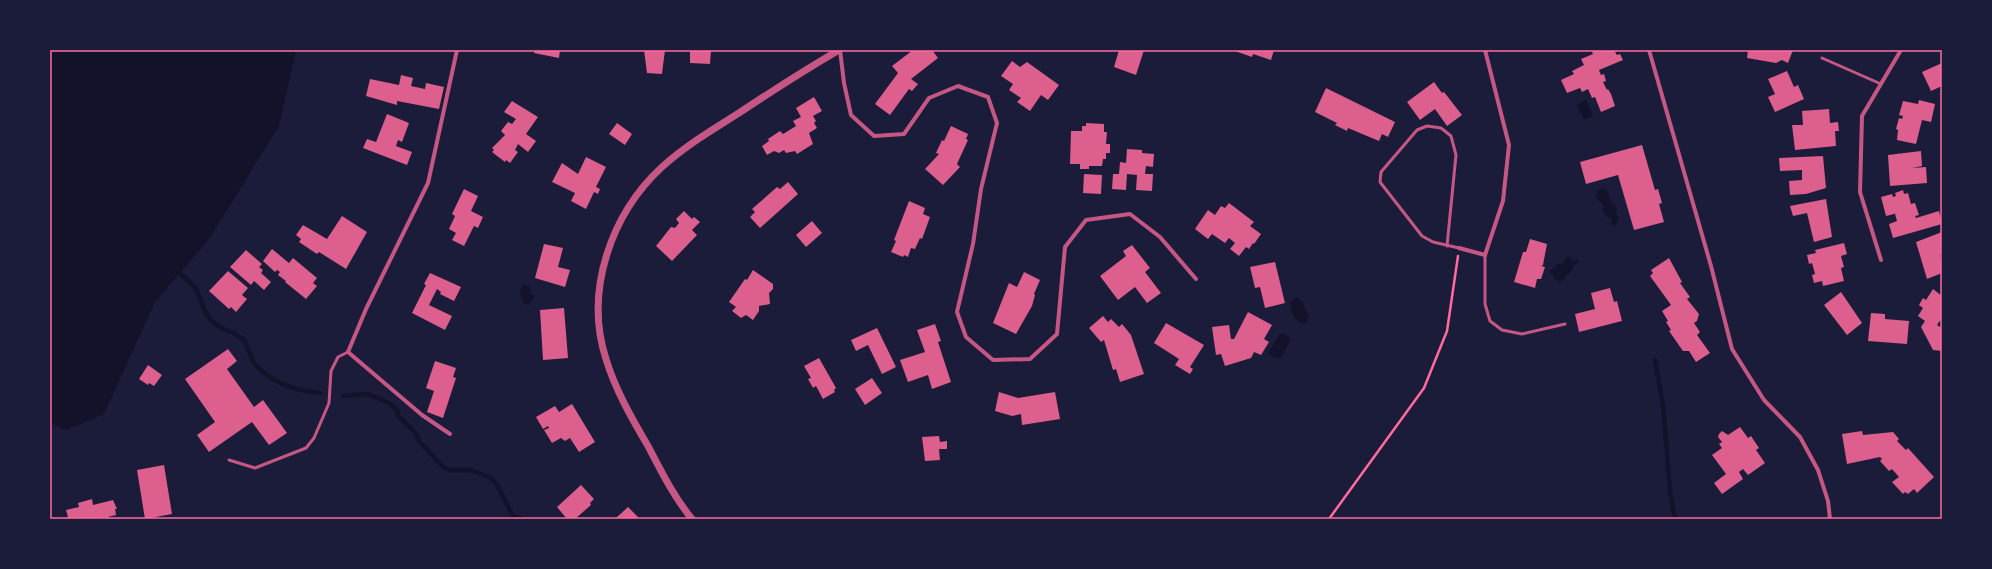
<svg xmlns="http://www.w3.org/2000/svg" width="1992" height="569" font-family="Georgia,serif">
<rect width="100%" height="100%" fill="#1b1b3a"/>
<path fill="#12122b" d="M50,50h246l-17,76 -70,113 -54,63 -51,112 -38,16 -16,-7z
M1586,100l7,16 -9,4 -7,-15z
M1604,188c7,6 5,15 13,20l-2,4 4,5 -3,9 -5,-2 1,-5 -6,-3 -4,-6 1,-5 -7,-8v-6z
M1568,256l4,4h7v2l-5,3 -3,7 -5,3 -2,5 -5,2 -6,-5v-3l-3,-1v-3l4,-1 3,-5h5z
M523,285l8,2 -1,6 5,3 -6,9h-3l-4,-5 -2,-9z
M1297,297l5,4 7,16 -2,5 -4,2c-10,-4 -14,-13 -12,-23z
M1283,333l6,4 1,4 -9,17h-4l-7,-3 -1,-3 10,-17z"/>
<g fill="none" stroke-linecap="round" stroke-linejoin="round">
<path stroke="#12122b" stroke-width="4.5" d="M180,273c5,5 14,11 17,18 6,13 5,20 17,32 8,8 24,8 31,19 3,6 5,13 8,19 14,21 43,30 67,32
M1655,360l8,45 7,86 5,28
M343,396l25,-2 21,9 8,7 2,7 16,15 4,9 23,25 7,4h22l20,8 6,7 16,31 9,3"/>
</g>
<path fill="#dd5f8e" d="M535,50h25l-1,8 -25,-5z
M644,50h21l-3,24 -15,-1z
M690,50h21l-1,14 -20,-1z
M913,50h16l1,2 2,-2 6,8 -27,21 7,5 -6,7 -3,-2 -19,26 -15,-11 23,-31 -6,-7z
M1119,50h25l-8,25 -22,-8z
M1232,50h42l-3,10 -18,-6 -1,3z
M1597,50h23l-5,2 2,3 3,-1 3,6 -24,10 2,5 3,-1 2,7 -3,1 4,8 1,-1 3,5 4,12 -14,6 -6,-15 -3,1 -4,-9 -6,3 -2,-4 -13,5 -6,-13 13,-6 -2,-3 12,-6 -3,-6 12,-5 -1,-2z
M1748,50h45l-5,13 -6,-3 -6,3 -29,-5z
M1012,61l8,6 7,-5 32,23 -11,15 -7,-5 -11,16 -13,-9 4,-4 -12,-8 4,-6 -12,-8z
M1942,63v23l-11,5 -9,-19z
M1787,71l7,16 4,-2 6,14 -29,13 -7,-15 7,-3 -7,-15z
M401,75l12,3 -2,8 14,3 1,-6 18,4 -5,22 -42,-8v4l-31,-9 4,-17 29,6z
M1434,82l8,11 2,-1 18,23 -15,11 -12,-17 -15,11 -13,-18z
M1326,88l69,34 -7,15 -6,-3 -3,7 -31,-13 -1,3 -12,-6 2,-2 -22,-11z
M814,97l8,14 -9,5 3,5 -2,2 3,5 -8,5 4,11 -16,10 -2,-3 -9,2 -2,-3 -5,3 -5,-2 -7,4 -5,-9 7,-5 -1,-2 12,-8 3,3 13,-8 -3,-5 8,-4 -5,-9z
M1919,100l16,4 -4,18 -9,-2 -6,24 -19,-4 1,-10 -2,-1 3,-11 3,1 1,-3 -4,-1 4,-14 15,3z
M512,101l26,16 -12,17 10,7 -8,11 -10,-8 -3,6 3,2 -8,11 -4,-3 -1,2 -13,-10 2,-2 -2,-2 13,-13 -4,-4 7,-9 4,2 4,-5 -12,-7z
M1829,109l1,14 8,-1 1,9h-4l1,15 -41,4 -3,-25h11l-1,-14z
M387,114l22,9 -7,19 -4,-2 -2,6 16,6 -5,13 -44,-17 4,-9 9,3z
M617,123l15,11 -7,11 -16,-11z
M1086,123l18,1v8h3l-1,12h4v9h-4v6h-3l-1,7h-13v3h-9v-5h-10l1,-33h11v-5h4z
M951,126l17,8 -2,5 2,1 -11,24 3,3 -17,18 -18,-16 14,-15 -3,-1 6,-13 2,1z
M1642,145l13,45 3,-1 4,14 -3,1 5,18 -30,8 -16,-55 -32,9 -6,-22z
M1127,149l15,1v3l12,1 -1,13 -7,-1 -1,8h8l-1,17 -16,-1 1,-15 -10,-1 -1,16 -14,-1 1,-15h6l1,-12 6,1z
M1921,151l1,15 -10,2 14,-1 1,16 -37,3 -2,-31z
M1823,156l3,32 -20,6 -16,1 -1,-14 13,-1v-10l-22,1 -1,-13z
M586,157l20,10 -10,20 4,2 -2,5 -4,-2 -8,17 -15,-8 4,-8 -23,-11 10,-19 16,11z
M1084,174l18,1 -1,19 -18,-1z
M788,182l10,12 -38,34 -10,-11 5,-5 -3,-3 25,-22 3,2z
M464,189l14,7 -7,15 12,6 -5,11 -4,-2 -10,20 -12,-6 4,-7 -7,-4 6,-13 -3,-2z
M1903,190l1,4 4,-1 3,11 4,-1 4,12 -4,1 1,2 23,-7 3,13 -49,14 -4,-14 8,-3 -2,-7 3,-1 -12,3 -5,-19 11,-3 1,3 3,-1 -1,-3z
M1826,199l6,38 -18,5 -7,-29 -14,3 -3,-10z
M909,201l16,7 -2,6 7,3 -8,22 -2,-1 -5,11 -4,-1 -3,9 -4,-2 -1,2 -12,-5 5,-11 -2,-1z
M1229,203l25,19 -4,4 11,8 -7,10 -1,-1 -4,6 -3,-2 -7,9 -9,-7 5,-6 -6,-5 -4,5 -13,-9 -4,5 -13,-10 13,-19 7,5 6,-9 4,2z
M684,211l8,8 2,-2 6,5 -8,8 5,5 -25,26 -16,-15 15,-19 4,1 4,-5 -3,-4z
M342,216l25,16 -21,37 -27,-17 -2,2 -18,-12 2,-3 -5,-4 7,-10 24,14z
M812,221l10,12 -16,14 -10,-12z
M1942,232v22h-2l2,19 -15,6 -11,-37z
M1530,239l17,5 -4,21 -2,1 4,1 -4,12h-4l-2,9 -21,-6 9,-30h3z
M1844,243l3,11 -6,2 3,11 -3,1 3,13 -21,5 -1,-5 -8,2 -2,-8 3,-1 -3,-11 -3,1 -2,-9 9,-2 -1,-3z
M544,244l19,4 -5,19 12,3 -5,17 -30,-9z
M1132,245l18,23 -5,4 16,21 -14,10 -12,-16 -17,13 -18,-24 26,-20 -3,-5z
M272,249l17,14 4,-5 24,20 -4,5 4,3 -11,13 -21,-17 1,-1 -8,-6 2,-3 -3,-2 -2,2 -12,-11z
M246,250l16,14 -3,3 4,3 -2,3 10,9 -7,8 -10,-9 -3,4 -21,-18z
M1669,258l13,24 -2,1 10,14 -3,2 12,15 -2,7 -3,2 6,9 -3,3 13,18 -14,9 -7,-11h-6l-14,-20 2,-1 -5,-8 2,-1 -6,-10 9,-6 -21,-29 3,-3 -2,-3z
M1275,262l10,41 -20,5 -5,-21 -5,1 -5,-21z
M753,270l20,14v5l-4,4 1,11 -11,2v5l-6,9 -7,-5 -5,3 -9,-7 4,-4 -7,-5 16,-23 2,1z
M228,271l20,17 -6,7 5,4 -11,13 -5,-5 -2,2 -20,-18z
M1024,272l16,8 -6,14 1,1 -3,11 -16,28 -23,-11 16,-40 8,4z
M430,273l31,14 -7,14 -14,-7 1,-2 -4,-3 -8,16 23,11 -7,14 -33,-17 14,-28 -2,-1z
M1610,288l4,14 3,-1 5,20 -43,11 -4,-18 20,-5 -4,-16z
M1933,289l9,7v22l-5,7 5,3v23l-9,-1 -12,-23 4,-6 -7,-5 5,-8 -4,-3 4,-7 3,2z
M1841,292l21,31 -15,12 -23,-30z
M564,308l4,50 -25,2 -3,-50z
M1248,312l24,13 -8,14 5,3 -8,13 -7,-3 -3,6 -26,8 -4,-12 -5,1 -4,-28 17,-2 2,14h3z
M1871,313l14,1v5l24,2 -2,23 -39,-3z
M1103,316l5,6 3,-3 8,8 3,-3 9,11 13,39 -24,8 -4,-13 -3,1 -9,-30 -3,2 -12,-14z
M1166,323l38,22 -14,22 3,2 -3,5 -15,-9 4,-6 -25,-16z
M935,324l6,17 -3,1 13,40 -19,7 -4,-14 -20,7 -8,-22 25,-8 -8,-22z
M877,328l19,39 -14,7 -14,-29 -12,6 -5,-11z
M228,349l9,12 -10,8 27,38 9,-7 24,33 -18,12 -17,-23 -43,30 -12,-17 18,-13 -30,-43z
M819,358l17,30 -2,2 1,2 -12,7 -7,-13 -3,2 -5,-9 3,-1 -7,-12z
M435,361l21,7 -3,9 3,1 -13,40 -16,-6 7,-21 -8,-3z
M148,365l14,10 -8,11 -5,-3 -1,2 -9,-6z
M872,378l10,15 -17,12 -10,-16z
M999,392l19,6 37,-6 5,27 -38,6 -1,-11 -9,2 -17,-5z
M572,404l23,38 -16,10 -9,-14 -5,3 -4,-3 -9,5 -8,-13 5,-2 -1,-2 -5,3 -7,-12 19,-11 4,6z
M1740,427l8,11 3,-2 8,12 -3,2 9,13 -17,12 -5,-6 -4,3 4,7 -21,15 -8,-11 12,-9 -14,-19 10,-7 -3,-4 3,-2 -4,-5 1,-3 3,-3 6,4z
M1862,431l1,4 30,-3 6,7 -2,2 9,9 2,-2 26,29 -17,16 -3,-4 -6,5 -3,-2 -2,2 -11,-12 7,-5 -7,-8 -3,2 -9,-10 2,-2 -2,-2 -33,7 -5,-30z
M939,436l1,6 7,-1v8h-8l1,11 -15,1 -3,-24z
M164,465l8,49 -27,5 -8,-49z
M581,485l13,14 -4,4 1,2 -16,14h-8l-10,-12z
M92,499l1,6 20,-5 4,9h-2l1,6 -8,2 1,2h-4v-2l-7,2h-35l5,-2 -2,-7 13,-3 -1,-4z
M628,507l10,10 -2,2h-19l-1,-1z"/>
<g fill="none" stroke-linecap="round" stroke-linejoin="round">
<path stroke="#ff6b9d" stroke-width="2.5" d="M1329,519l95,-131 23,-57 11,-75"/>
<path stroke="#c65784" stroke-width="3" d="M1822,58l59,26
M1447,246l9,-91 -5,-19 -10,-8 -14,-2 -10,4 -36,42 -1,10 42,54 11,6 26,6
M1485,255v49l5,17 12,9 20,4 43,-10
M229,460l26,8 51,-20 8,-10 15,-35 2,-32 7,-14 10,-5"/>
<path stroke="#c65784" stroke-width="4" d="M840,50l4,33 7,32 23,21 30,-2 25,-36 29,-12 30,11 9,26 -16,66 -8,55 -16,68 9,25 27,23 37,-1 27,-25 8,-87 21,-27 44,-6 30,23 36,42
M1649,50l62,216 21,83 32,51 36,37 18,33 10,31 2,18
M1459,248l26,7 18,-54 6,-56 -24,-95
M1881,260l-21,-68 2,-76 39,-66
M450,434l-28,-19 -74,-63 18,-43 62,-126 29,-133"/>
<path stroke="#c65784" stroke-width="7" d="M692,519c-18,-22 -31,-48 -44,-73 -16,-27 -33,-57 -42,-87 -22,-68 5,-145 56,-192 23,-21 50,-37 77,-54 33,-22 66,-43 100,-63"/>
</g>
<rect width="1992" height="569" fill="none" stroke="#1b1b3a" stroke-width="102"/>
<rect x="51" y="51" width="1890" height="467" fill="none" stroke="#ff6b9d" stroke-width="1.5"/>
</svg>
